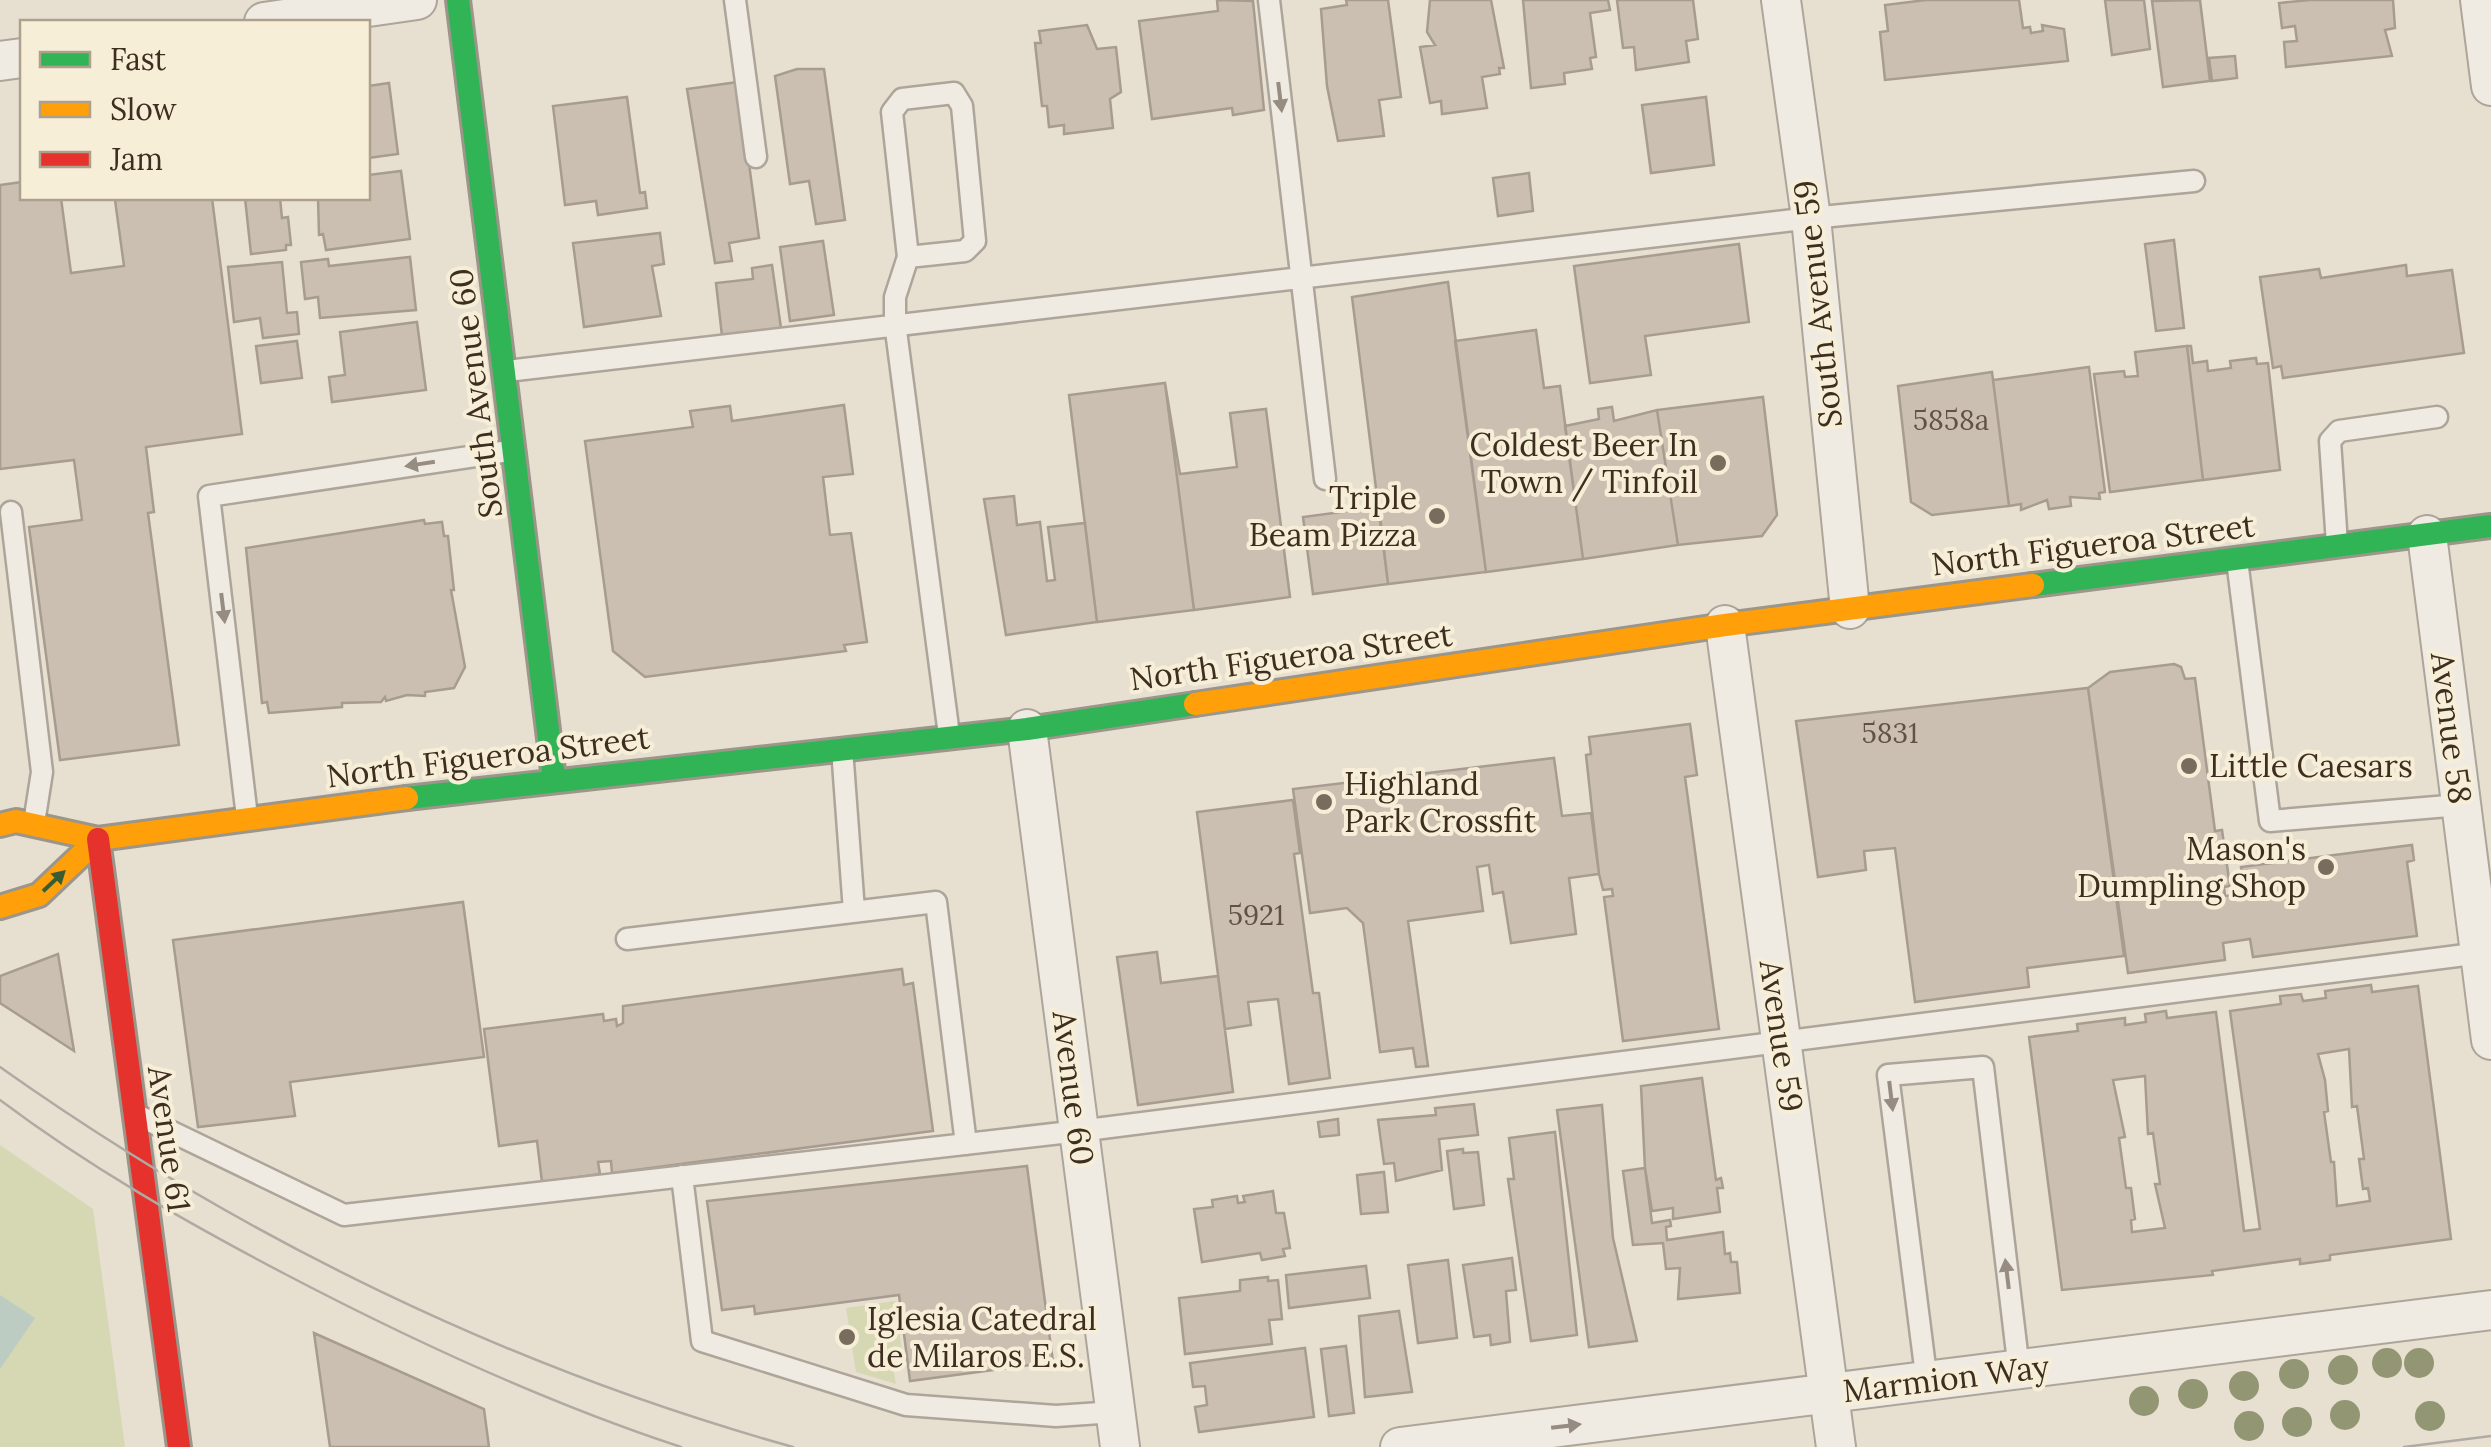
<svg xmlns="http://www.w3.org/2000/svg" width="2491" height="1447" font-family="Lora,serif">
<rect width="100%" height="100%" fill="#e7e0d1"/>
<path fill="#d6d7b3" d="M0,1145l93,64 32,238h-125z
M895,1301l7,50 -12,1 6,32 -40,-12 -10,-64z"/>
<path fill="#bcccc2" d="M0,1295l35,23 -35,51z"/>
<path fill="#cbbfb2" stroke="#a89c90" stroke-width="2.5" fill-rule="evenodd" d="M1217,0l36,1 11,109 -31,5 -1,-7 -80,11 -13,-98 79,-10z
M1346,0h42l13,97 -22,3 5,36 -46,5 -11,-55 -6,-77 26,-4z
M1430,0h61l13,68h-5l1,6 -18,3 5,31 -45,6 -1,-13 -11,2 -10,-56 15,-2 -8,-13z
M1523,0h85l2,10 -20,3 6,44 -6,1 2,11 -28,4 1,11 -34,4z
M1617,0h76l5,39 -12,2 3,21 -53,8 -2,-23 -11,1z
M1926,0h93l4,28 7,-1 1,6 12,-2 -1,-6 22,4 4,32 -183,19 -5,-48 8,-1 -3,-26z
M2105,0h39l6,49 -38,6z
M2200,0l10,81 -47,6 -11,-86z
M2310,0h83l2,28 -10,2 7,26 -106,11 -2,-25 13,-1 -2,-15 -13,2 -3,-25z
M1087,25l10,24 19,-2 5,45 -11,7 3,29 -49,6v-9l-15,2 -2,-21h-5l-7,-63h6l-2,-12z
M2235,56l2,22 -25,3 -3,-23z
M797,69h27l21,151 -29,4 -7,-43 -19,3 -15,-108z
M738,82l21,156 -30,5 3,18 -17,2 -28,-174z
M389,83l9,71 -30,4v-72z
M627,97l13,96 5,-1 2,16 -49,7 -2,-14 -31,4 -12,-99z
M1706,97l8,68 -63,8 -9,-68z
M401,171l9,68 -84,11 -3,-16 -4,1 -1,-37h50v-23z
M1529,173l4,38 -35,5 -5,-38z
M22,182v16h39l10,75 53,-7 -9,-66 97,-2 30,236 -96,13 8,65 -6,1 31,232 -119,15 -31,-233 53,-7 -8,-60 -74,9v-284z
M245,198h35l2,20 6,-1 3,28h-5v5l-35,4z
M660,233l4,31 -12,2 9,50 -77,11 -11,-84z
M2174,240l10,88 -28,3 -11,-87z
M823,241l11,74 -44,6 -10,-74z
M1739,244l10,78 -104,14 6,39 -61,8 -16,-117z
M410,257l6,53 -96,8 -2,-21 -13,2 -4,-37 27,-3 1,7z
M282,262l5,51 10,-1 2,22 -36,4 -3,-20 -26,4 -6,-55z
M772,265l9,63 -59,8 -6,-53 37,-4 -1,-11z
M2406,265l1,11 45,-6 12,83 -181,25 -2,-12 -8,2 -13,-91 59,-8 2,9z
M1448,282l38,290 -98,12 -36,-287z
M417,322l9,68 -94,12 -3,-25 16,-2 -5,-43z
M1536,330l8,58 16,-2 23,173 -97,13 -31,-231z
M297,341l5,37 -41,5 -5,-37z
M2187,346l16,134 -93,12 -16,-118 30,-3 1,6 13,-1 -3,-24z
M2187,346h4l2,17 14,-2 1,10 23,-3 -1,-7 26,-3 1,6 11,-1 12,107 -77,10z
M2089,367l16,125 -6,1 1,6 -30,-2 1,9 -22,3 -2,-9 -26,10v-6l-12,2 -16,-126z
M1992,372l17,134 -77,9 -21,-13 -13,-116z
M1165,383l29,227 -97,12 -28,-227z
M1165,383l15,91 57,-7 -7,-54 36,-4 24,188 -96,13z
M1763,397l14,118 -15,21 -84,9 -21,-135z
M844,405l9,69 -30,3 7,58 21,-2 16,109 -23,3 2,6 -201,26 -32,-26 -28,-210 108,-14 -3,-16 40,-5 2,15z
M1612,407l2,14 43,-11 21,135 -95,14 -18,-133 34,-7 -1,-10z
M1014,496l3,29 23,-3 7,59 8,-1 -7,-53 37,-4 12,99 -91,13 -22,-136z
M1379,507l9,77 -75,10 -10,-77z
M424,520l1,4 17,-2 2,14h4l6,54h-3l14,77 -11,21 -29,4v4l-18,-1 -21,6 -1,-4 -4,5 -39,1v4l-73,6 -2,-11 -5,1 -16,-155z
M2174,664l7,3 4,12 10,-1 20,153 7,-1 8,56 -6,1 1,9 20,-2 -4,-27 171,-22 2,15 -7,2 10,74 -164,21 -3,-18 -27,4 2,17 -97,13 -40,-285 22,-16z
M2088,688l36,268 -97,12 2,19 -114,15 -20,-154 -31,3 2,19 -48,7 -22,-156z
M1690,724l7,51 -12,2 34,252 -96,12 -19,-144 9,-1 -1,-7 -9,1 -4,-16 -13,-119 5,-1 -2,-17z
M1554,758l8,58 29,-3 8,61 -30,4 7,56 -65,9 -8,-51 -10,2 -4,-29 -12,2 6,44 -75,10 20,145 -12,1 -3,-19 -33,4 -17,-129 -16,-15 -37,5 -17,-124z
M1293,800l7,53 -6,1 19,139h6l11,85 -41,6 -11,-85 -30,3 3,23 -26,4 -28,-217z
M463,902l21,155 -194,25 5,34 -97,11 -25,-187z
M1157,952l4,31 57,-7 15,116 -95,13 -21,-148z
M58,954l16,97 -74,-48v-27z
M902,969l2,16 9,-2 20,148 -321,42 -1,-12 -13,1 2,12 -58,8 -5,-41 -38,5 -15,-117 119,-15 1,7 12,-2 1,7 6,-3v-17z
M2371,985l1,7 46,-6 33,253 -121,16v5l-30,4v-5l-88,12 1,4 -151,15 -33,-253 49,-6 -1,-7 48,-6v7l21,-3 -1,-8 21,-3 1,7 49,-6 28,219 16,-2 -30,-218 51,-7 -1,-8 21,-2 2,7 23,-3 -1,-7zM2349,1049l3,58 5,-1 7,53h-5l4,30 5,-1 2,13 -33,5 -3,-44h-3l-7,-50 4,-1 -3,-31 -7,-26zM2145,1076l3,58 5,-1 7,51h-5l10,44 -33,4 -1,-12 4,-1 -4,-31h-5l-7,-50 6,-1 -12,-57z
M1702,1078l14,102 5,-2 2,10h-6l3,24 -47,7v-11l-21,3 -7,-43 -4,-82z
M1474,1104l4,31 -39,4 3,31 -46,11 -2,-18 -10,1 -6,-44 58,-5 -1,-7z
M1602,1105l11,133 24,103 -48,6 -32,-237z
M1338,1119l1,16 -19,2 -2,-15z
M1555,1132l22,203 -46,6 -23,-162h6l-5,-41z
M1463,1149v4l15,-1 6,53 -30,4 -7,-58z
M1027,1166l26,196 -143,19 -11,-86 -144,19 -1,-8 -32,4 -15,-109z
M1645,1168l7,55 18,-3 1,6 -5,1 1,13 56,-8 2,22 5,-1 1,9h6l3,31 -62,6 2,-31 -14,1 -3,-26 -30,2 -10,-74z
M1384,1172l4,40 -27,2 -4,-39z
M1273,1191l3,22h8l6,35 -7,1 2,7 -23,4 -2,-7 -58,9 -8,-53 19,-2 -1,-7 25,-4 1,7 7,-1 -2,-6z
M1512,1258l4,32 -10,1 4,51 -19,3 -1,-10 -16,2 -11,-72z
M1448,1260l9,78 -39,5 -10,-78z
M1366,1266l4,32 -81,10 -3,-33z
M1268,1277v4l10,-1 4,39 -13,1 3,24 -87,10 -6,-56 61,-7v-11z
M1399,1311l13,81 -47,5 -6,-81z
M314,1333l170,76 5,38h-159z
M1346,1346l8,67 -25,3 -8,-67z
M1305,1348l9,69 -115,15 -4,-25 12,-2 -2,-19 -12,1 -3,-24z"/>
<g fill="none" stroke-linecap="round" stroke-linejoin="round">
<defs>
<path id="lane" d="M735,0l21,157
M1269,0l56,479
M908,257l57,-6 10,-10 -13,-135 -8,-13 -52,6 -10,13 16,145 -13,40v26l54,412
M507,371l1304,-153 383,-37
M11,512l31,260 -8,51
M2337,544l-7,-103 9,-10 98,-14
M2237,560l33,261 190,-16
M842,749l12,162
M247,817l-38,-321 300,-45
M627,939l309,-37 30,242
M141,1117l203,98 735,-84 1410,-179
M682,1176l20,165 204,64 150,11 59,-4
M1927,1383l-39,-308 95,-8 36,303"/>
<path id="street" d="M1781,0l30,218 39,391
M2480,0l11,86
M264,22l153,-22
M0,61l22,-3
M2427,535l64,505
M1725,625l111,822
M1027,729l93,718
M1400,1447l1091,-137"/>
<path id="fast" d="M458,0l96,779
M2033,585l458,-59
M407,798l620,-69 168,-25"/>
<path id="slow" d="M1195,704l530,-79 308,-40
M0,825l16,-4 82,18 309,-41
M0,907l39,-12 59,-56"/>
<path id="jam" d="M98,839l81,608"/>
</defs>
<use href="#lane" stroke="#ada599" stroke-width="25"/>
<use href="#street" stroke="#ada599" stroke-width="42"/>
<use href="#fast" stroke="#9c958a" stroke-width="28"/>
<use href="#slow" stroke="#9c958a" stroke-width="28"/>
<use href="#jam" stroke="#9c958a" stroke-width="28"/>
<use href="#lane" stroke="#efebe3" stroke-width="20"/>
<use href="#street" stroke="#efebe3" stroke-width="38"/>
<use href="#fast" stroke="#30b455" stroke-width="22"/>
<use href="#slow" stroke="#ff9f0a" stroke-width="22"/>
<use href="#jam" stroke="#e5322d" stroke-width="22"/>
<path stroke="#afaaa2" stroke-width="2.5" d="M0,1067c240,170 509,301 793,380
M0,1100c89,67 186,122 285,174 128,67 259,128 396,173
M2404,1447l87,-11"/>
</g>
<g fill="#929673">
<circle cx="2387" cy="1363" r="15"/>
<circle cx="2419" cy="1363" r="15"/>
<circle cx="2343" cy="1370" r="15"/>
<circle cx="2294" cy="1374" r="15"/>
<circle cx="2244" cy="1386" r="15"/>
<circle cx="2193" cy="1394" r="15"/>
<circle cx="2144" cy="1401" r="15"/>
<circle cx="2345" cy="1415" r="15"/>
<circle cx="2430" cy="1416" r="15"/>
<circle cx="2297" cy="1422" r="15"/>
<circle cx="2249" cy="1426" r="15"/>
</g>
<defs><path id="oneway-solid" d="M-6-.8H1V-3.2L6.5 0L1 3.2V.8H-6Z" transform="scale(2.5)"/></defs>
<g fill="#968c82">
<use href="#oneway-solid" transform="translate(1280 97) rotate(83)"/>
<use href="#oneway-solid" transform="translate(420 464) rotate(171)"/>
<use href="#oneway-solid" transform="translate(223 608) rotate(83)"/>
<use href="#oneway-solid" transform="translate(1891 1096) rotate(83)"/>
<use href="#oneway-solid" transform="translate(2007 1274) rotate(-97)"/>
<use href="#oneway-solid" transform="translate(1566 1426) rotate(-7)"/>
</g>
<use fill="#385d33" href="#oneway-solid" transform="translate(54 881) rotate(-43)"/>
<g fill="#786c5e" stroke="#f7eed8" stroke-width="4">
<circle cx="1718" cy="463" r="10"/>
<circle cx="1437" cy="516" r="10"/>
<circle cx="2189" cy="766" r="10"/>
<circle cx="1324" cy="802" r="10"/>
<circle cx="2326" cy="867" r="10"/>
<circle cx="847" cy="1337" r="10"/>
</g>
<g text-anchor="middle" stroke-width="8" stroke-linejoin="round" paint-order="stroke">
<g font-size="28" fill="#605244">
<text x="1951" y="430">5858a</text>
<text x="1890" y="743">5831</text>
<text x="1256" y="925">5921</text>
</g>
<g font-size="32" fill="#3d2e20" stroke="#f7eed8">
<text transform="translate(1818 304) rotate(-96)" y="11">South Avenue 59</text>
<text transform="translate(476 393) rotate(-97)" y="11">South Avenue 60</text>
<text transform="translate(2093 545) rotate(-7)" y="11">North Figueroa Street</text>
<text transform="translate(1291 657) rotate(-8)" y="11">North Figueroa Street</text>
<text transform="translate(2451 728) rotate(83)" y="11">Avenue 58</text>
<text transform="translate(488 757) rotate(-7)" y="11">North Figueroa Street</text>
<text transform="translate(1781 1036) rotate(82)" y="11">Avenue 59</text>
<text transform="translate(1073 1088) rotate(83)" y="11">Avenue 60</text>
<text transform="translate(169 1139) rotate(82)" y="11">Avenue 61</text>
<text transform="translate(1946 1379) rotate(-7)" y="11">Marmion Way</text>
</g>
<g font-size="32" fill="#3d2e20" stroke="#f7eed8" text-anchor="end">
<text x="1698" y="456">Coldest Beer In<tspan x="1698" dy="37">Town / Tinfoil</tspan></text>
<text x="1417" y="509">Triple<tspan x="1417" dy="37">Beam Pizza</tspan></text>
<text x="2209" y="777" text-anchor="start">Little Caesars</text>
<text x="1344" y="795" text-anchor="start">Highland<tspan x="1344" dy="37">Park Crossfit</tspan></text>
<text x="2306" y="860">Mason's<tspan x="2306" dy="37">Dumpling Shop</tspan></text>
<text x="867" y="1330" text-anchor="start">Iglesia Catedral<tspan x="867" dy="37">de Milaros E.S.</tspan></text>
</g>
</g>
<rect x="20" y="20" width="350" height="180" fill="#f7eed8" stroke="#ada18e" stroke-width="2.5"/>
<rect x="40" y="52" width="50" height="15" fill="#30b455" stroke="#ada18e" stroke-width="2.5"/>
<text x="110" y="70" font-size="30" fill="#3d2e20">Fast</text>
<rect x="40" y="102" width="50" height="15" fill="#ff9f0a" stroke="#ada18e" stroke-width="2.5"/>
<text x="110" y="120" font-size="30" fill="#3d2e20">Slow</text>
<rect x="40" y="152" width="50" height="15" fill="#e5322d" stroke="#ada18e" stroke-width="2.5"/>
<text x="110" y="170" font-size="30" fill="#3d2e20">Jam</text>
</svg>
